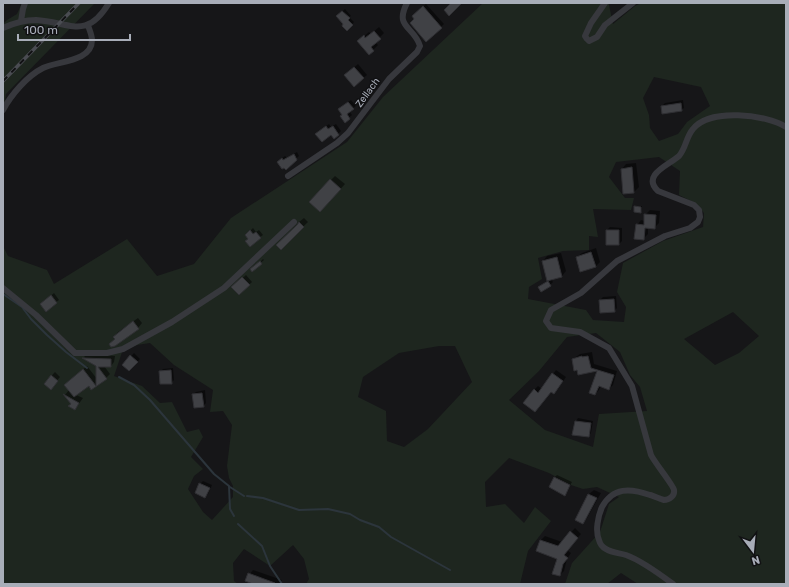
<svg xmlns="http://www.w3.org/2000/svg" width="789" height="587" font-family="Rubik,sans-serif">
<rect width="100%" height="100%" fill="#161618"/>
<path fill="#1e261f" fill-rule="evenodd" d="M22,3h73l-89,91 -3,18v-88l4,-4 10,-6z
M483,3h126v2l4,19 22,-18 6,-3h145v581h-148l-17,-11 -14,11h-42l7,-21 28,-31 9,-28 10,-7 -22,-10 -14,2 -12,-4 -22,-12 -40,-15 -24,24 1,25 19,-3 19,19 11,-16 16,14 -23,30 -8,33h-214l3,-5 -5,-20 -11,-14 -23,21 -26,-17 -11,14 1,18 4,3h-235v-338l5,10 39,14 7,14 73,-45 30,37 37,-12 37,-46 116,-76 36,-45zM654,77l47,10 9,19 -23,16 -9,12 -19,7 -9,-13 -1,-13 -6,-17zM659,157l21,14 -1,24 16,8 9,10 -1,14 -40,14 -40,22 -6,29 9,15 -2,15 -31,-2 -7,-10 -58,-11 1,-12 13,-8 -4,-21 25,-7 26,-1v-14l9,1 -5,-28 38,1 3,-12h-9l-16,-21 7,-15zM733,312l26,24 -20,17 -24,12 -31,-26zM596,333l24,19 10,23 10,12 7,24 -48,3 -6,33 -48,-17 -36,-30 30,-29 28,-34zM150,343l24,22 39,25 -3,22 13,-1 9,14 -5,41 2,12 4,8v11l-21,23 -9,-8 -15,-23 6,-13 9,-7 -12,-12 12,-20 -4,-8 -12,3 -15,-30 -12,1 -18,-17 -28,-10 8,-24 15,-7zM439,346h16l17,36 -44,47 -24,18 -17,-6 -1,-30 -28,-14 5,-20 36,-24z"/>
<path fill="#0007" d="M426,4l18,20 -17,16 -14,-24z
M345,9l6,7 -2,1 5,5 -7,8 -3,-6 -7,-8z
M379,27l5,6 -9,9 3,3 -9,9 -6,-17 6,-5 2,2z
M358,64l9,11 -12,10 -6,-13z
M351,100l5,6 -7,5 3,4 -7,6 -3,-15z
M683,100l1,8 -3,2 -19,-4 3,-3z
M329,124l2,3 5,-3 5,7 -3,3 -18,-3z
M297,152l2,4 -13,12 -5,-9 4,-3 2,2z
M636,163l3,24 -5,5 -10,1 -2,-24 4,-5z
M335,176l10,8 -20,22 6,-26z
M636,206h6l-1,6 -6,-5z
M650,210l10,1 -1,12 -5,5 -6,-1v7l-5,5 -6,-14 4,-5 4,1v-6z
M304,218l4,4 -27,26 18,-26z
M610,227l12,1v13l-3,3 -12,-14z
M253,228l3,4 3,-2 4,5 -3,2 -11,1 -3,-3z
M596,248l4,14 -5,5 -18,-10 5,-4z
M561,253l5,18 -4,5 -11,3 2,3 -3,3 -11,2 9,-6 -5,-20 4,-5z
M263,259l1,1 -12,10z
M246,275l6,7 -13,12 -6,-7z
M54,293l5,7 -3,2 -11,-1z
M616,296l1,12 -3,3 -14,-11 3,-3z
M138,318l4,5 -4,5 -23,11 -1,-2 4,-5z
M592,352l2,12 23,7 -4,14 -4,4 -8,-3 -2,4 -4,4 -4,-1 7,-23 -19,4 -6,-15 7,-5z
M134,353l6,6 -11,11 -6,-5z
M87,354l28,2 -1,6 -3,4h-7l6,8 -4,4 -14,10 -3,-3 -13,10 7,3 -8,11 -10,-14 4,-5v-9l18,-15 10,13v-14l-13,-8z
M173,368l1,12 -3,3 -11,-11 3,-3z
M556,370l10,7 -8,12 -4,4 -3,-2 -16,20 -1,-21 4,-4 4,3z
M55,372l5,5 -7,8 -8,-2z
M205,390l1,13 -3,3 -10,-12 3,-2z
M578,418l15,3 -2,12 -3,3 -12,-15z
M557,475l15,7 -7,12 -11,-16z
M203,481l9,4 -4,9 -3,2 -5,-12z
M594,490l7,3 -14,25 -4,5 -7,-4 13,-25z
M575,528l6,6 -14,16 4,3 -4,6 -3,12 -4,4 -2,-16 -21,-8 4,-11 4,-4 17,6z
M253,570l29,10 -2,4h-24l-7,-9z"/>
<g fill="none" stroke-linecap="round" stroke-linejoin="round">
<path stroke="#2c353c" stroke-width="2" d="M3,294l19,13 9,12 16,16 19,17 21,16
M119,377l15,8 16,15 64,74 15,12 1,23 4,7
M230,487l14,9
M247,496l16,2 36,12 29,-1 22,5 10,6 19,7 12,10 59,33
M238,524l24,22 8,20 12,18"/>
</g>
<path fill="#404145" stroke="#303034" d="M451,3h11l-13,13 -5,-6z
M423,6l19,22 -16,14 -16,-19 4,-4 -2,-3z
M342,11l8,7 -2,2 5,5 -6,6 -5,-5 1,-2 -7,-8z
M374,31l7,8 -10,8 3,4 -5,4 -12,-14 7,-6 1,3z
M354,67l10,11 -10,9 -10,-12z
M348,102l6,7 -7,5 3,5 -5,4 -5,-7 2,-1 -4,-6z
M681,103l1,8 -20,3 -1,-8z
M326,126l2,3 5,-3 6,9 -5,4 -3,-4 -9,7 -7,-8z
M294,154l3,6 -11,10 -2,-2 -2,1 -5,-7 5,-4 1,2z
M632,167l2,26 -11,1 -2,-25z
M330,179l11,10 -21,23 -11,-10z
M634,206l7,1v6l-7,-1z
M644,214l12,1 -1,14 -10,-1 -1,12 -10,-1 2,-15 8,1z
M299,222l5,5 -23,23 -5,-5 21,-20z
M250,230l3,4 3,-2 5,6 -11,9 -5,-6 3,-2 -3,-4z
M606,230h13v15h-13z
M591,252l5,15 -16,5 -4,-15z
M557,257l5,20 -15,4 -5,-20z
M260,261l2,3 -10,8 -2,-3z
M242,277l8,8 -11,10 -8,-8z
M548,281l3,5 -10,6 -3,-5z
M51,295l6,8 -11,9 -6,-8z
M614,299l1,13 -15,1 -1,-13z
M133,321l6,8 -24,17 -4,1 -2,-3 6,-5 -2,-2z
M130,355l8,7 -9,9 -7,-6z
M582,356v1l6,-1 3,12 23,7 -5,15 -10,-4 -4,9 -6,-2 8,-22 -19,4 -1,-5 -3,1 -2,-12z
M82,358l29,1v8h-13l9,12 -16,11 -2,-4 -15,11 -10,-12 19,-16 13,17v-20z
M171,370l1,14h-12l-1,-13z
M552,373l11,8 -9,13 -3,-2 -16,20 -12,-9 11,-14 4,4z
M51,375l7,6 -7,9 -7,-6z
M202,393l2,14 -10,1 -2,-14z
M63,394l16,9 -4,7 -7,-4 3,-2z
M575,421l16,2 -2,14 -17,-2z
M554,477l16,8 -5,11 -16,-9z
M199,483l11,5 -5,10 -10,-5z
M588,494l9,4 -14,26 -8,-4z
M570,531l8,7 -14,17 4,3 -5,6 -3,12 -8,-2 5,-15 -21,-8 4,-11 18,6z
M248,573l27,10v1h-22l-8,-3z"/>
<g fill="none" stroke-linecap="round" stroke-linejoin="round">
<path stroke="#37383d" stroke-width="6" d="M605,3l-14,20 -6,13 2,3 2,2 8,-4 8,-12 28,-22
M21,21l2,-12 2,-6
M3,28c11,-5 21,-8 33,-8 34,2 50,21 73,-17
M3,110c8,-15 24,-34 40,-42 14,-7 49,-6 49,-28 0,-5 -3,-11 -4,-15
M288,176l49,-33 11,-10 41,-54 28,-27 3,-6c-6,-20 -26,-18 -13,-43
M3,288l33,27 39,38h32l16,-4 49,-27 52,-34 70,-66
M673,584c-12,-9 -33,-24 -47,-29 -6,-2 -14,-2 -20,-6 -4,-2 -6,-5 -7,-9 -4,-9 -1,-24 3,-33 11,-20 28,-19 48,-12 4,1 10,4 14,5 5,0 11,-4 10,-10 -1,-5 -19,-27 -23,-35l-19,-69 -23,-38 -29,-16 -29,-4 -5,-7 5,-11 30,-17 36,-32 48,-25 25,-8 8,-6 2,-5 -1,-7 -5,-5 -36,-14c-17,-16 11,-26 21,-35 7,-8 7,-19 14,-27 16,-21 73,-15 93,-2"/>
<defs>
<path id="rail" d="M3,81l76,-78"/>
</defs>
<use href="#rail" stroke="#4a4c52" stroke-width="3.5"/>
<use href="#rail" stroke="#111113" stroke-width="2" stroke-dasharray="6" stroke-linecap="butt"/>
</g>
<g text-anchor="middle" stroke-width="3" stroke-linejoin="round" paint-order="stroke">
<g font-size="10" fill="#a8adb8" stroke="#111113">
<text transform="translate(367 92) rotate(-54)" y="4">Zellach</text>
</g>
</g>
<rect width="789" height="587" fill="none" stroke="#a8adb8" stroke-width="8"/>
<g transform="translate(753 551) rotate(164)" stroke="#111113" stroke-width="3" paint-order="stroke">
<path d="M0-3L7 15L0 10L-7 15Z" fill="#a8adb8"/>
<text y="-6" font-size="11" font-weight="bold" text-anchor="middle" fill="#a8adb8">N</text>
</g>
<path d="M18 34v6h112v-6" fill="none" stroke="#a8adb8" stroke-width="2"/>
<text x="24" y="34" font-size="12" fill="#a8adb8" stroke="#111113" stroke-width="3" paint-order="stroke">100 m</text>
</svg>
